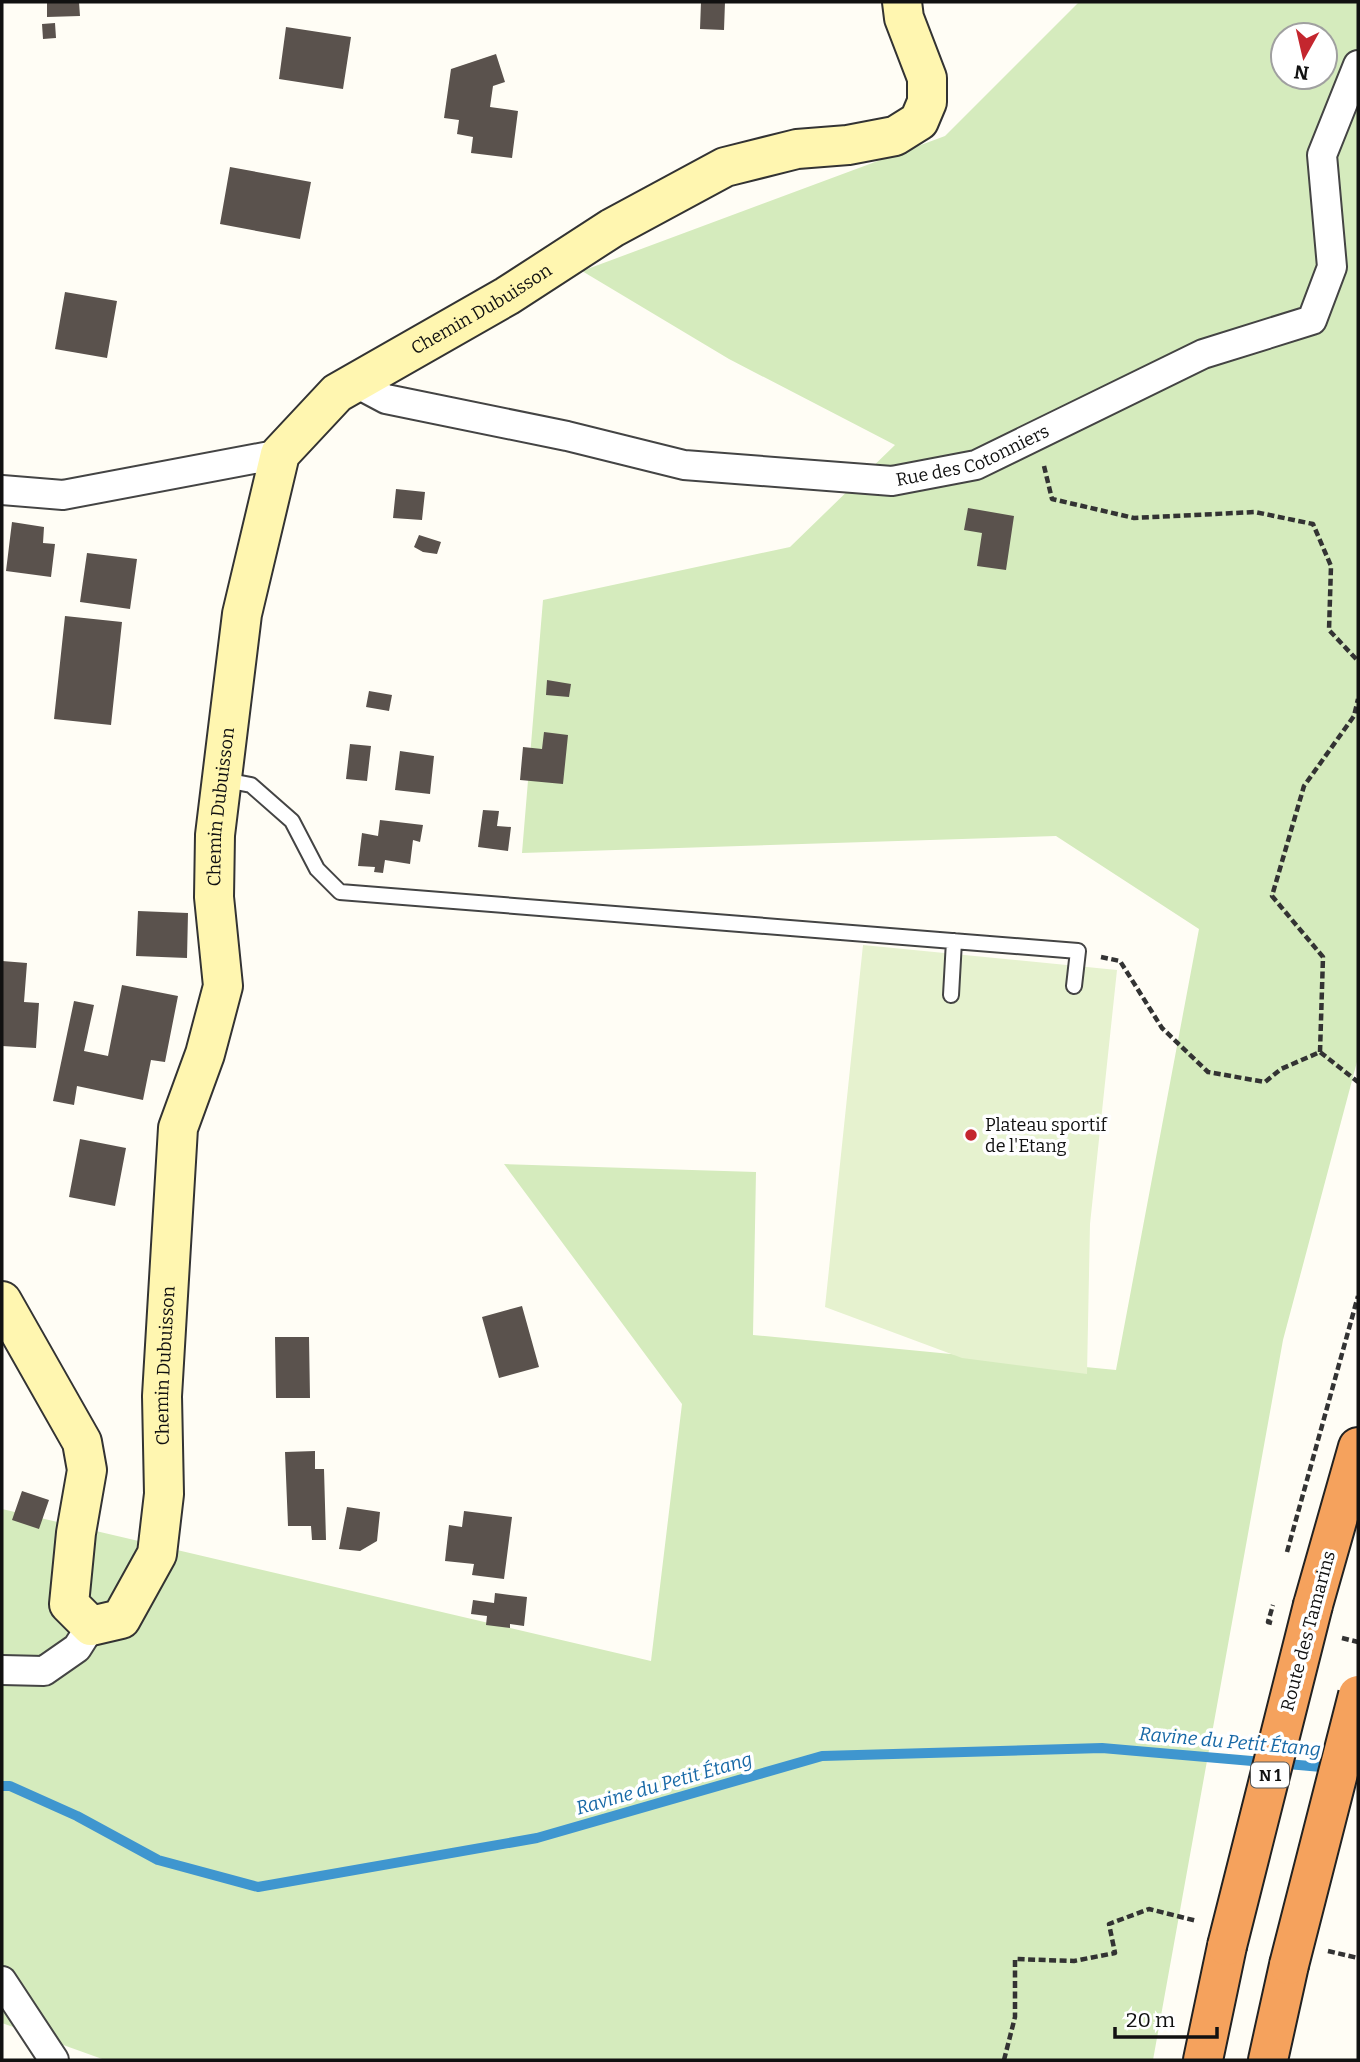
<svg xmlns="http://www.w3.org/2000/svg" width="1360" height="2062" font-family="Bitter,serif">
<rect width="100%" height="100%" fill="#fffdf5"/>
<path fill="#d5ebbd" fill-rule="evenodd" d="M1079,2h279v1056l-75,282 -130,720h-1048l-103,-37v-514l649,152 31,-257 -178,-240 252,8 -3,163 363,35 83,-441 -143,-93 -534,17 21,-253 247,-53 105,-102 -166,-86 -147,-88 363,-135zM1283,35h42v42h-42z"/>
<path fill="#e6f2cf" d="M863,945l254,25 -27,254 -3,150 -125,-16 -137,-51z"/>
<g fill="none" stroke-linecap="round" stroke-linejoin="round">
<path stroke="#3f96cf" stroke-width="10" d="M2,1786h8l67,30 81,44 100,27 279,-49 285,-82 280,-8 231,20"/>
</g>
<path fill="#5a524d" d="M47,2h32l1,14 -33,1z
M701,2h24l-1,28 -24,-1z
M55,23l1,15 -13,1 -1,-15z
M286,27l65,10 -8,52 -64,-10z
M496,54l9,28 -12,4 -3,21 28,4 -6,47 -41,-5 2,-16 -16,-3 2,-14 -15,-2 7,-49z
M230,167l81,15 -11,57 -80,-15z
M65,292l52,9 -10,57 -52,-9z
M396,489l29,3 -3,28 -29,-2z
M968,508l46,8 -8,54 -29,-4 5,-33 -18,-3z
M12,522l32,5 -1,16 12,1 -4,33 -45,-6z
M419,535l22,7 -4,12 -14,-2 -9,-5z
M87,553l50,6 -7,50 -50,-7z
M65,616l57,6 -11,103 -57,-6z
M547,680l24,4 -2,13 -23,-2z
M369,691l23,4 -3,16 -23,-4z
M544,732l24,3 -5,49 -43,-4 3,-33 19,2z
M350,744l21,2 -4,35 -21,-2z
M400,751l34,5 -4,38 -35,-4z
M483,810l16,1 -2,15 14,1 -3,24 -30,-4z
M380,820l43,5 -3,17 -7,-2 -3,24 -25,-4 -2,13 -9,-1 1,-5 -17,-1 4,-33 16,3z
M138,911l50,2 -1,45 -51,-2z
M2,961l25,2 -3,39 15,1 -3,45 -34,-2z
M122,985l56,11 -13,66 -14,-2 -8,40 -66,-14 -3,19 -21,-4 21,-100 20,4 -10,46 24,5z
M80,1139l46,9 -11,58 -46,-9z
M522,1306l17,61 -40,11 -17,-61z
M275,1337h34l1,61h-34z
M315,1451v18h9l2,71h-14l-1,-14h-23l-3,-74z
M22,1491l27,9 -10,29 -27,-9z
M347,1507l33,5 -3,29 -17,10 -21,-2z
M464,1511l48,6 -8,62 -32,-4 2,-11 -29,-3 4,-36 13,2z
M495,1593l32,4 -3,29 -14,-2v4l-24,-3 1,-9 -16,-2 2,-14 21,3z"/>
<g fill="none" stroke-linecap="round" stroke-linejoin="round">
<defs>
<path id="lane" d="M225,780l26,5 41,36 25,48 23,23 738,59 -4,35
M951,995l3,-54"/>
<g id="street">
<path id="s1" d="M354,382l32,17 181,37 117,29 208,16 84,-16 227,-111 109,-34 20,-53 -10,-112 36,-90"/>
<path d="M2,490l61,5 217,-41"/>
<path d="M2,1670l42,1 33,-23 14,-22"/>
<path d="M2,1981l52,79"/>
</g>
<g id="secondary">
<path id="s2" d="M2,1301l80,141 5,28 -11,63 -7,71 22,22 30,-7 36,-65 7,-60 -2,-98 16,-268 27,-74 18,-68 -9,-89 1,-62 27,-221 38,-160 57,-61 170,-97 105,-68 113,-61 72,-18 51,-4 47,-9 24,-15 8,-19v-24l-23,-60 -2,-16"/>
</g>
<path id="highway" d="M1313,1605l45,-158
M1203,2060l24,-114
M1268,2060l21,-95"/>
</defs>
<use href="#lane" stroke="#444" stroke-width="18"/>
<use href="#street" stroke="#444" stroke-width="32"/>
<use href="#secondary" stroke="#333" stroke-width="42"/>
<use href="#highway" stroke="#222" stroke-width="42"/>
<path stroke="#333" stroke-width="4.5" stroke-dasharray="7 3.5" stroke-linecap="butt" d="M1044,466l8,33 82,19 121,-6 58,12 18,42 -2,64 29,31
M1101,957l19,4 42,67 46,44 57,10 16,-13 39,-17 38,30
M1320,1052l3,-95 -51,-61 32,-110 50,-70 4,-17
M1287,1552l71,-256
M1272,1623l-4,-1 5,-17
M1342,1638l16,4
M1328,1951l30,7
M1004,2060l11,-43v-58l59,2 41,-8 -6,-29 40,-15 48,12"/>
<use href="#lane" stroke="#fff" stroke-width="14"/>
<use href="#street" stroke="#fff" stroke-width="28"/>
<use href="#secondary" stroke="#fff6b0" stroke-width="38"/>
<use href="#highway" stroke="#f5a25d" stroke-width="38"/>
<defs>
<path id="highway-bridge" d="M1227,1946l86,-341
M1289,1965l69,-270"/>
</defs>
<use href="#highway-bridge" stroke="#222" stroke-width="42" stroke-linecap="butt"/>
<use href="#highway-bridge" stroke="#f5a25d" stroke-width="38"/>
</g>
<circle fill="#c4262e" stroke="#fff" stroke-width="2.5" cx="971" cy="1135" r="7"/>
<g text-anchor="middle" stroke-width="7" stroke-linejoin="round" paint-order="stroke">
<rect fill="#fff" stroke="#585858" stroke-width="2" x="1251" y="1762.5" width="38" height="25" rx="5"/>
<g font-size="16" font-weight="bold" fill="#111">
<text x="1270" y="1781">N 1</text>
</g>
<g font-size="18" fill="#111" stroke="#fff">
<text dy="6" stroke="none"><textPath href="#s2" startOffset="1827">Chemin Dubuisson</textPath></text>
<text dy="6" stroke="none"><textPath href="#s1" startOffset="635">Rue des Cotonniers</textPath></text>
<text dy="6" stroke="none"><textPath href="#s2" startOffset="1218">Chemin Dubuisson</textPath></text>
<text dy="6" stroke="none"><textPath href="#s2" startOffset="651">Chemin Dubuisson</textPath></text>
<text transform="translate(1308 1631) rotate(-75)" y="6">Route des Tamarins</text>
</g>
<g font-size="18" fill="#111" stroke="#fff" text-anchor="start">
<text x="985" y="1131">Plateau sportif<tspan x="985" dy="21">de l'Etang</tspan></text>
</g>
<g font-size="19" font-style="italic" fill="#1768a6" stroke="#fff">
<text transform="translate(1230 1741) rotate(5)" y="7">Ravine du Petit Étang</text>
<text transform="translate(664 1783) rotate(-16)" y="7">Ravine du Petit Étang</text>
</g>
</g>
<rect width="1360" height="2062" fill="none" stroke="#111111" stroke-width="7"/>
<g transform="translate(1304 56) rotate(188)"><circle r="33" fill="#ffffff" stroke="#a0a0a0" stroke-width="2"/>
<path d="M0-5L12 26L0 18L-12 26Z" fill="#c4262e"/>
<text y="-10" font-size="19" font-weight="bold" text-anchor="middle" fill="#111111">N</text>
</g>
<path d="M1115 2027v10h102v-10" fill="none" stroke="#111111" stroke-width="3.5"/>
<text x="1126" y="2027" font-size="21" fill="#111111" stroke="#ffffff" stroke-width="5" paint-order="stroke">20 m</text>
</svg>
